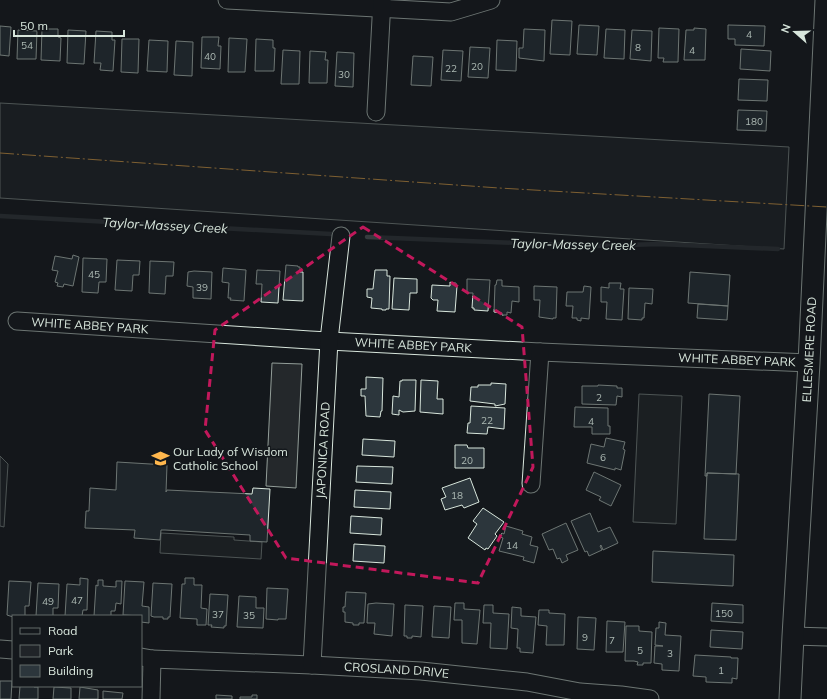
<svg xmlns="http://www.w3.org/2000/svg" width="827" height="699" font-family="Mulish,sans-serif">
<rect width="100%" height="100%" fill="#14181c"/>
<path fill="#202428" stroke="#939e99" d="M0,103l789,44 -5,102 -784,-51z
M0,456l8,8 -4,63 -4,-1z"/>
<path fill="#24282b" stroke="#939e99" d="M272,363l30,1 -6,124 -30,-2z
M639,394l43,2 -6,128 -43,-2z
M161,533l73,4v3l28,2 -1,17 -101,-6z"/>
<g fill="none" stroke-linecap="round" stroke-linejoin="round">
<path stroke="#363b3e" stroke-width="4.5" d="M0,216l331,18
M367,237l228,9 64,-2 119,5"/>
</g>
<path fill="#2c363c" stroke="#d8e6dc" d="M552,20l20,1 -2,34 -20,-1z
M579,25l20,1 -2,29 -20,-1z
M728,25l37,1 -1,20 -29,-1v-6h-7z
M0,26l11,1 -2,29 -9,-1z
M659,28l20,1 -1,33h-15l1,-4h-6z
M694,28l12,1 -1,31h-21l2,-30h8z
M42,29h16v8l3,1 -1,23 -19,-1z
M524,29l21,1 -1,31 -25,-3v-10h4z
M606,29l19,1 -1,29 -20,-1z
M18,30l19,1 -1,28h-19z
M68,30l18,1 -2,33 -17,-1z
M632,30l20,1 -1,30 -21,-2z
M96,31l16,1v8h3l-2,31 -13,-1 1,-7h-7z
M202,37h17l-1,9h3l-1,23 -19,-1z
M229,38l18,1 -2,33h-17z
M122,39h17l-1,34 -17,-1z
M256,39l17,1v8h2l-1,23h-19z
M149,40l19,1 -1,31 -20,-1z
M497,40l20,1 -1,30 -20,-1z
M176,41l17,1 -1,34 -18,-1z
M470,47l20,1 -2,30 -20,-1z
M741,49l30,2 -1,20 -30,-2z
M283,50l17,1 -1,33h-18z
M443,50l20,1 -2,30 -20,-1z
M310,51l16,1 -1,8h3l-1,23h-18z
M337,52l17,1 -1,34 -18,-1z
M413,56l20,1 -2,29 -20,-1z
M739,79l29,1 -1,21 -29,-1z
M738,110l29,1 -1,20 -29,-1z
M73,255l6,2 -6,29 -9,-2 -1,3 -6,-1 1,-3 -3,-1 3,-11 -6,-1 3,-14 17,3z
M83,258l24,1 -1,23h-7l-1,11 -16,-1z
M117,260l23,1 -1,14h-6l-1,16 -17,-1z
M150,261l24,1 -1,14h-7l-1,18 -16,-1z
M286,265l12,1v1h2v5h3v29l-20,-1z
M223,268l23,2 -2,31 -14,-1 1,-2h-3l1,-15 -7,-1z
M257,270l23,1 -2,32 -17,-1 1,-18h-6z
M375,270h12v6h3l-1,33h-3v1h-4v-1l-11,-1 1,-10 -5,-1v-8h6z
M194,271l18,1 -1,27 -18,-1v-11l-6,-1 1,-14z
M690,272l40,3 -2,31 -40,-3z
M394,278l23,1v14h-7l-1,17 -17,-1z
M467,279l23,1 -2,31 -14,-1v-2h-2l1,-15h-6z
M497,280h5v6l17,1v15l-7,-1 -1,12 -4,-1v3h-5v-2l-8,-1 1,-27h1z
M450,282l6,1 1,3 -2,26 -18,-1 1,-11h-5l-2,-2 1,-13 18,1z
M609,283h12l-1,6h4l-2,31 -16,-1 1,-17h-6v-15l8,1z
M534,286l23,1 -1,31h-3v1l-14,-2 1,-17h-6z
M584,286l7,1 -2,32 -8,-1v3l-4,-1v-2h-5l1,-12h-7l1,-14h16z
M629,288l24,1 -1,15 -7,-1 -1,15h-2v2l-14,-1z
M698,304l30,2 -1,14 -30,-2z
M366,377l17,1 -1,33h-1l-1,6 -14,-1 -1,-20h-4v-7h5z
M402,380h14l-1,31 -12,1 -4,-2v5l-7,-1 1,-18 6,1 1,-16h2z
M421,380l17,1 -1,18h6v15l-23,-2z
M491,383l15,1 -1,20 -10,2v-2l-25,-3 1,-14h7v-2h13z
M598,385l19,1v2h5v9l-5,-1 -1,9 -34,-1v-18h16z
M709,394l31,2 -4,78 -29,-1v3h-2z
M471,406l34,2 -1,21 -16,-2 -1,7 -20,-1 1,-10h2z
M575,407l33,1v18h2v8h-18v-7h-18z
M606,438l19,4 -2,7 2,1 -4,20 -6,-2v2l-28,-7 4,-19 13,3z
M363,439l32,2 -1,16 -32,-2z
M455,445h12l1,3h16v20h-29z
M117,462l50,3 -1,27 1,-2 85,4 1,-6 17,1 -3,53 -17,-1v-6l-85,-5h-4l-1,10 -26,-2 1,-8 -50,-2 1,-17h3l1,-23 26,2z
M357,466l36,1 -1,17 -36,-2z
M594,472l27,13 -10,21 -12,-6 2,-3 -15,-7z
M707,473l32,1 -3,66 -32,-1z
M470,478l9,24 -15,6 -2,-3 -17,5 -4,-11 5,-2 -4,-9z
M355,490l36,2 -1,17 -36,-2z
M483,508l21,14 -9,12 2,2 -9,13 -2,-1 -1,2 -17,-12 9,-14 -4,-3z
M590,513l8,19 12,-5 8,16 -15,7 -2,-5 -1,1 2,4 -13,6 -2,-5 -2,1 -14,-31z
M351,516l31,2 -1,17 -31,-2z
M566,523l12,27 -12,5 2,5 -6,3 -2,-5 -3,1 -4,-10 -4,1 -7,-16z
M506,526l17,5 -1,3 10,3 -2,8 8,2 -4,16 -11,-3 1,-3 -25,-6 4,-13 -3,-1 2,-4 2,1z
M354,544l31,2 -1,17 -31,-2z
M653,551l81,4 -1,31 -81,-4z
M80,578l8,1 -1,31h-4l-1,6h-17l2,-32 13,1z
M185,578h9v7h8l-1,23 6,1 -1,16h-9v-6l-17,-1 2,-34h3z
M98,580h5v6l13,1v-6h6l-1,23 -5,-1 -1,8h-4v5h-17l2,-31 2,1z
M9,581l22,1 -2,24h-4v10l-12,1 -6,-2z
M125,581l19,1 -2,24 7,1v16l-8,-1v-6l-18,-1z
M38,583l21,1 -1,24h-5v8h-17z
M153,583l19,1 -2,33h-2v2h-5v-2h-9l-3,-1z
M267,588l21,1 -2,30h-8v1l-12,-1z
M346,592l20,1 -2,30h-5v2h-6v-2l-8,-1v-10h-2v-5h2z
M210,594l18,1 -2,31h-2v2l-13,-1 1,-2h-4z
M239,596l17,1v11h8l-1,20 -26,-1z
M376,603l18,1 -2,32 -18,-2 1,-11h-8l1,-19z
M455,603h9v6l16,1 -3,34 -15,-1v-23h-8z
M712,603l31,2v18l-32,-2z
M405,605l18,1 -2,31 -9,-1v2h-5v-2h-3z
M484,605h9v8l16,1 -2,35 -17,-1 1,-25h-8z
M434,606l17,1 -2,31 -17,-1z
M512,607l9,1v8l15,1 -3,36 -13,-1v-4h-3l1,-19 -7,-1z
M539,610h10v3l16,1 -1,31h-18l1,-19 -9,-1z
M578,617l18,1 -2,32 -17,-1z
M607,621l18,1 -2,30h-17z
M659,622l7,1 -1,12 16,1 -2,35 -17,-1v-6l-8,-1 1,-17h8l-8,-1 1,-17h3z
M626,626h13v5l13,1 -1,31h-8v2h-6l1,-3 -4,-1h-9z
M711,630l32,2 -1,17 -32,-2z
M695,655l36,2v1h7l-1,21 -5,-1v5l-26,-1v-5l-13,-1z
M0,681h12l-1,18h-11z
M20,686h14v1h4v12h-19z
M54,687l17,1v11h-18z
M80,687l18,3v9h-19z
M103,691l20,2 -1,6h-19z
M216,695l16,1v3h-16z
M252,695h5v4h-17v-2h12z"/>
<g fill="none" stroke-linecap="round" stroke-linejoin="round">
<defs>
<g id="minor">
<path d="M227,0l224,12 40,-12"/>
<path d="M376,112l6,-112"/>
<path id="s1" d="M17,321l293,19 230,12 269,11"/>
<path d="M531,484l9,-132"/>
<path d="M793,636l34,1"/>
<path d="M0,649l13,1"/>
<path id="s2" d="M141,657l11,2 160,6 109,6 106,11 53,10 41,3 29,4"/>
<path id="s3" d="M312,665l17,-325 12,-104"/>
<path d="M151,699l1,-40"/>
</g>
<g id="major">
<path id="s4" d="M790,699l3,-63 16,-273 17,-363"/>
</g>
</defs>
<use href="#minor" stroke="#d8e6dc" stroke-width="19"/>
<use href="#major" stroke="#d8e6dc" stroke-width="23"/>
<use href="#minor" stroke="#14181c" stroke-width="17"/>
<use href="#major" stroke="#14181c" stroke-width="21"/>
<path stroke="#ffb74d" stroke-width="1" stroke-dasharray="14 3 2 3" stroke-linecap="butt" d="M0,153l499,35 328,19"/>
</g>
<path d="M0 0H827V699H0ZM363,227l159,100 11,140 -55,116 -192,-25 -81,-128 10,-100z" fill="#14181c" fill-opacity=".55" fill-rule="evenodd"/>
<path fill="none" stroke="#c2185b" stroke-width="3" stroke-dasharray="8 5" stroke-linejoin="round" d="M363,227l159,100 11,140 -55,116 -192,-25 -81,-128 10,-100z"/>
<defs>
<symbol id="school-bare" viewBox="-9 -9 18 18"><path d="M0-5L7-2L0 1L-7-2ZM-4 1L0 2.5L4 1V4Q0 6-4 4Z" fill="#ffb74d" stroke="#14181c" stroke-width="2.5" paint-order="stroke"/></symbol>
</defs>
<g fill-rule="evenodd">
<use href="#school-bare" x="148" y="446" width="25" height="25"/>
</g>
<g text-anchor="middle" stroke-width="3" stroke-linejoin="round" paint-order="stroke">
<g font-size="10" fill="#adbab4">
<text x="749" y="38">4</text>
<text x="27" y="49">54</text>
<text x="638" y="51">8</text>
<text x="692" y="54">4</text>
<text x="210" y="60">40</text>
<text x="477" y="70">20</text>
<text x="451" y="72">22</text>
<text x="344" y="78">30</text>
<text x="754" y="125">180</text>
<text x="94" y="278">45</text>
<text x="202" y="291">39</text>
<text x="599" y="401">2</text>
<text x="487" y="424">22</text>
<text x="591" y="425">4</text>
<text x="603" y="461">6</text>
<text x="467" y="464">20</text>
<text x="457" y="499">18</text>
<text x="512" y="549">14</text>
<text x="77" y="604">47</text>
<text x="48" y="605">49</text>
<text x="724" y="617">150</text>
<text x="218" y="618">37</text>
<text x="249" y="619">35</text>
<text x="585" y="641">9</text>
<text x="612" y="644">7</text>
<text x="640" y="654">5</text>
<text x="670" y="657">3</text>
<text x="721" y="674">1</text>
</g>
<g font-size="12" fill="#d8e6dc" stroke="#14181c">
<text dy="4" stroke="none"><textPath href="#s1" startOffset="73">WHITE ABBEY PARK</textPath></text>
<text dy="4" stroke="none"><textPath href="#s1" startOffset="397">WHITE ABBEY PARK</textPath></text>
<text dy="4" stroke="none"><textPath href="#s4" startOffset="350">ELLESMERE ROAD</textPath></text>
<text dy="4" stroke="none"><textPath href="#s1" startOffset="721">WHITE ABBEY PARK</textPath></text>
<text dy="4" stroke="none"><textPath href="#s3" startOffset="215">JAPONICA ROAD</textPath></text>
<text dy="4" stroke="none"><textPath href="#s2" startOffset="256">CROSLAND DRIVE</textPath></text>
</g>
<g font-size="12" fill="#d8e6dc" stroke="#14181c" text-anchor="start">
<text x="173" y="456">Our Lady of Wisdom<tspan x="173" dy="14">Catholic School</tspan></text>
</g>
<g font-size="13" font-style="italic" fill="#d8e6dc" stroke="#14181c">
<text transform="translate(165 225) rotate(3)" y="5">Taylor-Massey Creek</text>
<text transform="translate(573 244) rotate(1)" y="5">Taylor-Massey Creek</text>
</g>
</g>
<rect x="12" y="615" width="130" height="72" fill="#14181c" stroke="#626a69"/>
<rect x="20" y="628" width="20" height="6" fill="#14181c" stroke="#626a69"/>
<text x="48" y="635" font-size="12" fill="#d8e6dc">Road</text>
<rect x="20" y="645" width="20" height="12" fill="#202428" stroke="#626a69"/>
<text x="48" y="655" font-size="12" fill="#d8e6dc">Park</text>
<rect x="20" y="665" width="20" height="12" fill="#2c363c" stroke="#626a69"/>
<text x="48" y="675" font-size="12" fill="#d8e6dc">Building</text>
<g transform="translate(795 32) rotate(290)" stroke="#14181c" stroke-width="3" paint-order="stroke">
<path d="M0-3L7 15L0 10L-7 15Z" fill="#d8e6dc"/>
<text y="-6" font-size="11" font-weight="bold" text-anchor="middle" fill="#d8e6dc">N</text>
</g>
<path d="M14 30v6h110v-6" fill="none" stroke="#d8e6dc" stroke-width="2"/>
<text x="20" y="30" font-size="12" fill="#d8e6dc" stroke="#14181c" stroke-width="3" paint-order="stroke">50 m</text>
</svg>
